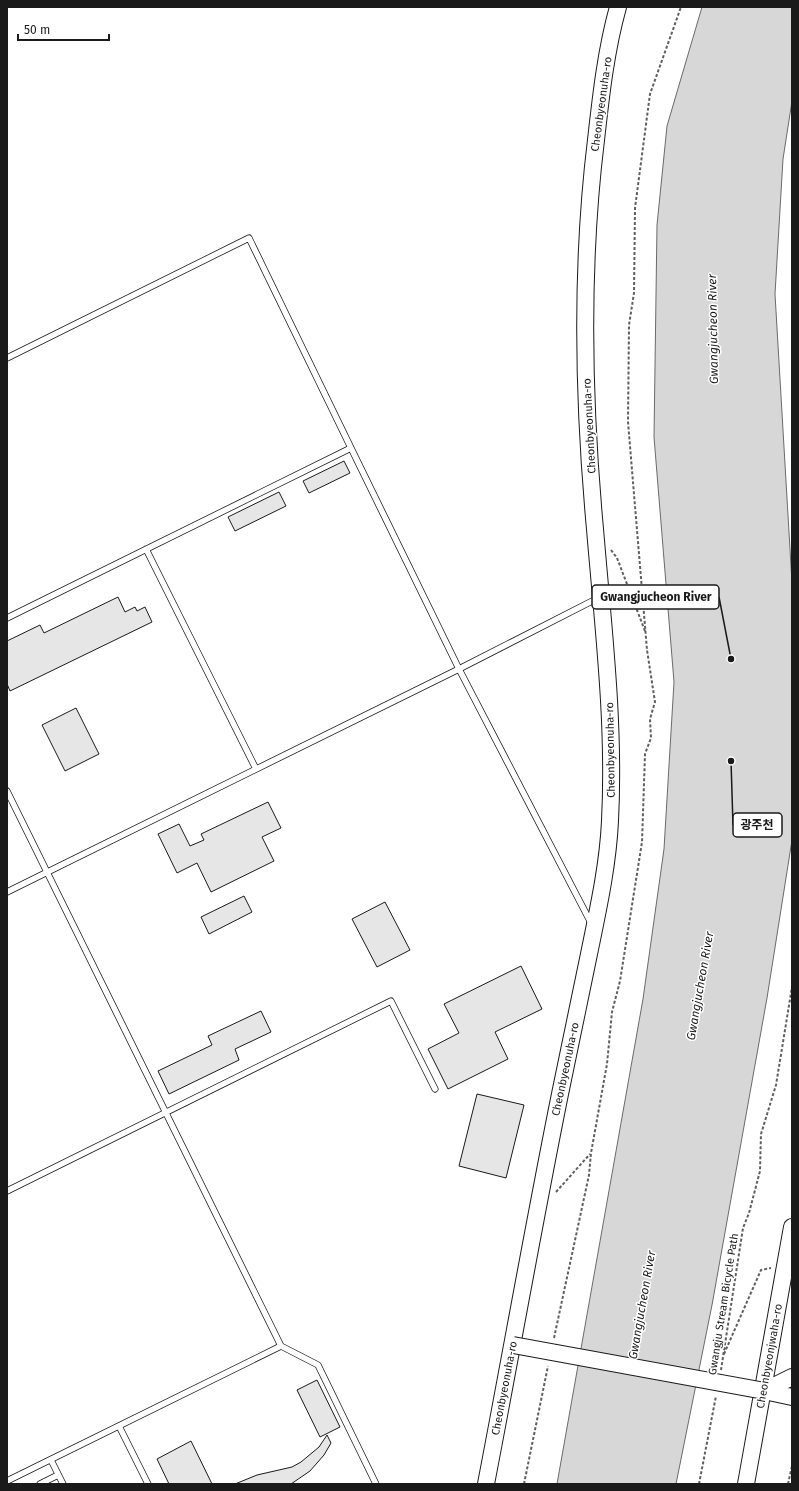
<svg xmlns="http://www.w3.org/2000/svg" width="799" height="1491" font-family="'Fira Sans','Noto Sans KR',sans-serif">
<rect width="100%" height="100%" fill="#fff"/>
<path fill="#d7d7d7" stroke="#6a6a6a" d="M702,7h90v94l-9,58 -8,135 17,289v257l-25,158 -55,307 -36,179h-119l86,-485 21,-150 10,-167 -20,-245 3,-212 10,-99z"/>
<path fill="#e6e6e6" stroke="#1a1a1a" d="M344,461l6,12 -41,20 -6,-12z
M279,492l7,14 -51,25 -7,-14z
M118,597l7,15 10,-5 2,4 8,-4 7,15 -142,69 -3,-7v-43l33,-16 4,8z
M76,708l23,46 -34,17 -23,-46z
M268,802l13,26 -19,9 12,24 -63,31 -14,-29 -20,10 -19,-39 21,-10 11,22 14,-6 -3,-6z
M244,896l8,16 -43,22 -8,-17z
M385,902l25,48 -33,17 -25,-48z
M521,966l21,43 -47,23 13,27 -60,30 -20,-40 31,-16 -15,-29z
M261,1011l10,21 -36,17 4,11 -70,34 -11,-23 54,-26 -4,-9z
M477,1094l47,11 -18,73 -47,-12z
M317,1380l23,47 -20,10 -23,-47z
M327,1435l4,8 -7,12 -14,16 -19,13h-56l22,-9 35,-8 9,-5 18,-15z
M191,1441l21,43h-43l-12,-25z"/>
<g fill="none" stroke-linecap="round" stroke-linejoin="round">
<defs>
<path id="lane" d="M7,358l242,-120 102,210
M146,549l110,220
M7,618l344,-170 108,221 132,254
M7,791l274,555 -274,135
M7,892l452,-223 141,-72
M7,1191l384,-190 44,88
M281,1346l37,19 58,119
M119,1426l29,58
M51,1460l12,24
M40,1484l18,-9"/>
<path id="secondary" d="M764,1391l28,-14
M764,1391l28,6
M486,1484c25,-130 48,-261 74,-390 10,-47 19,-93 29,-140 9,-44 19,-89 21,-133 5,-98 -7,-195 -15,-292 -12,-130 -15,-259 1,-389 5,-45 10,-90 22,-133
M746,1484l46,-257"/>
</defs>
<use href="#lane" stroke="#1a1a1a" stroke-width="7"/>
<use href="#secondary" stroke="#1a1a1a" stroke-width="18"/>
<path stroke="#5f5f5f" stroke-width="2" stroke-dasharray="3 2" stroke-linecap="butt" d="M611,550l6,8 28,73
M556,1192l34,-38
M554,1338l35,-163 2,-22 16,-89 5,-52 8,-31 22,-139 3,-88 6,-16 -1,-19 5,-17 -8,-52 -19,-228 1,-97 5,-32 1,-85 15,-114 31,-87
M724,1354l37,-84 10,-2
M721,1370l22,-142 6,-15 11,-42 1,-37 15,-49 16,-98
M524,1484l24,-118
M699,1484l17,-88
M788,1484l4,-18"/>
<use href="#lane" stroke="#fff" stroke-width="5.5"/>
<use href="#secondary" stroke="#fff" stroke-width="16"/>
<defs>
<path id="secondary-bridge" d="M513,1345l251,46"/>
</defs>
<use href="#secondary-bridge" stroke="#1a1a1a" stroke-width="18" stroke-linecap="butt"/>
<use href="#secondary-bridge" stroke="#fff" stroke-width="16"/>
</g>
<g text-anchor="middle" stroke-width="3" stroke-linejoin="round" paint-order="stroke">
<g font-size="11" fill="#1a1a1a" stroke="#fff">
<text transform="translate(601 104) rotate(-82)" y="4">Cheonbyeonuha-ro</text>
<text transform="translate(589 426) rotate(-93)" y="4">Cheonbyeonuha-ro</text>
<text transform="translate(610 750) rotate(-91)" y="4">Cheonbyeonuha-ro</text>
<text transform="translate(565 1069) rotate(-78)" y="4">Cheonbyeonuha-ro</text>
<text transform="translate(723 1304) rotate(-81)" y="4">Gwangju Stream Bicycle Path</text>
<text transform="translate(769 1356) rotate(-80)" y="4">Cheonbyeonjwaha-ro</text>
<text transform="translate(504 1388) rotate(-79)" y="4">Cheonbyeonuha-ro</text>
</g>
<g font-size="12" font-style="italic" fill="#1a1a1a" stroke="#fff">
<text transform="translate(713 329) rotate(-91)" y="4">Gwangjucheon River</text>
<text transform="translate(700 986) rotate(-80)" y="4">Gwangjucheon River</text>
<text transform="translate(642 1305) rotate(-80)" y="4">Gwangjucheon River</text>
</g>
</g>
<path fill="none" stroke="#1a1a1a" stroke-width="1.5" d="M731 659L719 597M731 761L733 825"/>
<g fill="#1a1a1a" stroke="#fff" stroke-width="1.5">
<circle cx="731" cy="659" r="4"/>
<circle cx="731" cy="761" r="4"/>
</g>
<g fill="#fff" stroke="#1a1a1a" stroke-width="1.5">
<rect x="592" y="585" width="127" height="24" rx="4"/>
<rect x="733" y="813" width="49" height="24" rx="4"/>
</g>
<g font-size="12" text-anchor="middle" font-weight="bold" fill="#1a1a1a">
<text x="656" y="601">Gwangjucheon River</text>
<text x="757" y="829">광주천</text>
</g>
<rect width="799" height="1491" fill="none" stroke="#1a1a1a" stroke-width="16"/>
<path d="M18 34v6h91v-6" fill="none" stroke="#1a1a1a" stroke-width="2"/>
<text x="24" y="34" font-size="12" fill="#1a1a1a" stroke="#ffffff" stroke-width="3" paint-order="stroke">50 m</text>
</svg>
